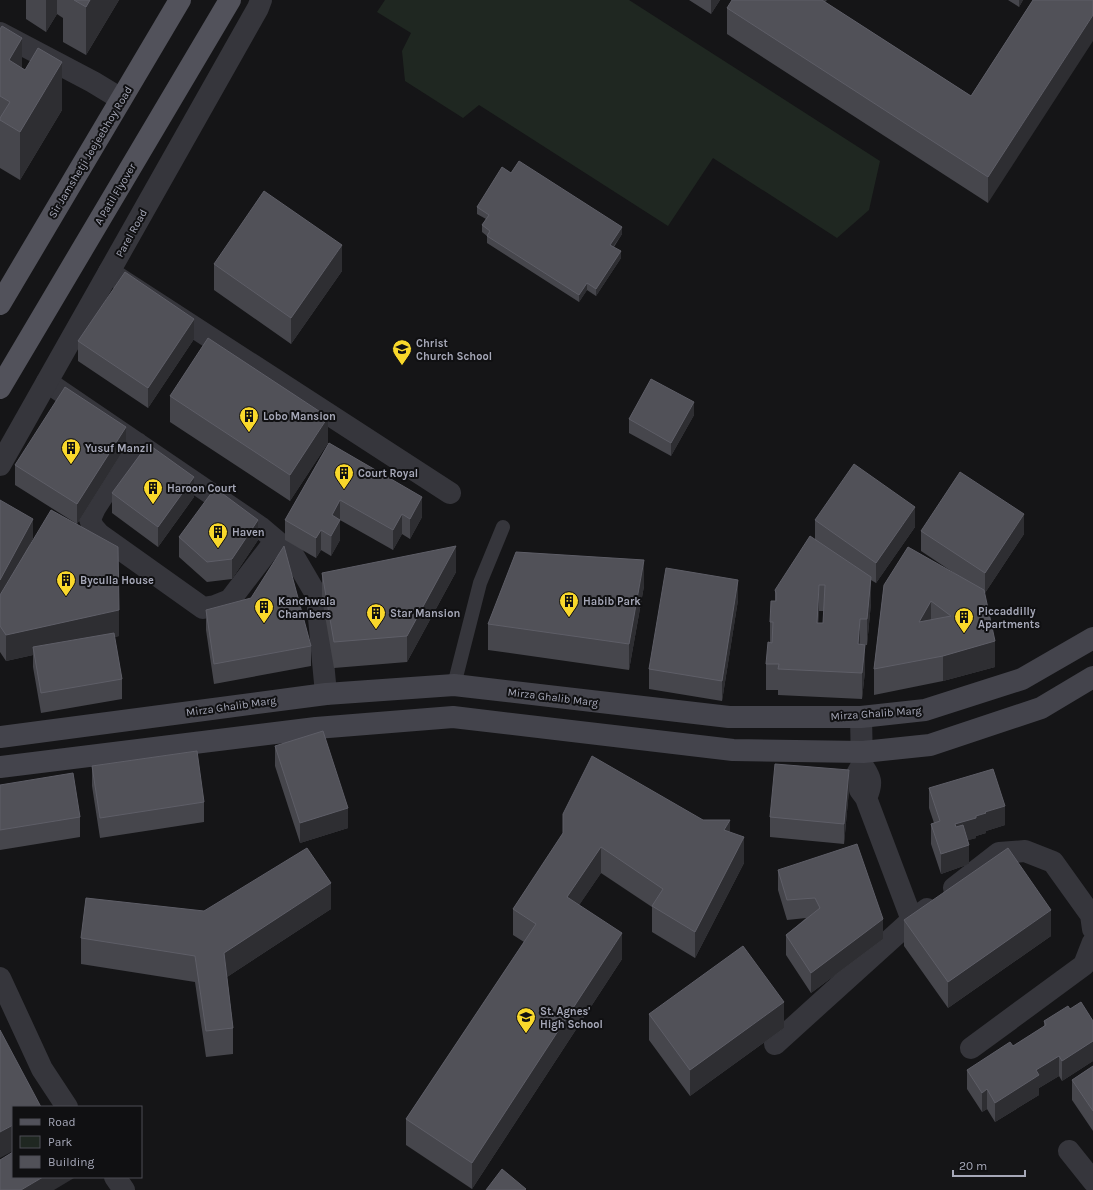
<svg xmlns="http://www.w3.org/2000/svg" width="1093" height="1190" font-family="Karla,sans-serif">
<rect width="100%" height="100%" fill="#151517"/>
<path fill="#1f2721" d="M385,0h244l251,161 -11,49 -32,28 -124,-80 -45,68 -189,-121 -16,13 -58,-37 -3,-30 9,-18 -34,-21z"/>
<g fill="none" stroke-linecap="round" stroke-linejoin="round">
<path stroke="#36363c" stroke-width="14" d="M454,685l26,-102 23,-56"/>
<path stroke="#36363c" stroke-width="22" d="M0,33l93,49 28,17
M109,272l341,221
M47,382l213,145 33,28 24,41 9,98
M137,443l-42,65 -5,11 3,8 6,7 104,74 12,-2 15,-6 45,-59
M861,717l1,48 -5,9 3,16 6,8c7,-15 5,-20 -4,-33
M866,798l46,122
M954,888l45,-35 26,-2 28,11 38,53 2,14
M0,978l42,91 25,38
M775,1044l137,-124 15,-11
M971,1048l113,-83 9,-23
M1069,1151l24,30
M115,1177l9,13"/>
<path stroke="#36363c" stroke-width="22" d="M0,465l258,-457 3,-8"/>
<path stroke="#44444c" stroke-width="22" d="M0,737l326,-43 128,-9 275,32h132l64,-7 97,-31 71,-41
M0,767l316,-39 137,-11 280,33 130,2 67,-7 111,-37 52,-31"/>
<path stroke="#52525b" stroke-width="22" d="M0,304l180,-304
M0,388l230,-388"/>
</g>
<path fill="#46464c" fill-rule="evenodd" d="M26,0h93l-33,55 -23,-13v-24l-6,-4 -11,18 -20,-13z
M689,0h31l-9,14z
M827,0l-2,2 146,94 62,-96 -45,203 -261,-169v-26z
M1008,0h15l-4,7z
M0,29l22,39 3,2 37,40 -42,70 -20,-12z
M511,173l111,61 -8,13 7,11 -25,38 -9,-6 -8,12 -92,-59v-7l-5,-4v-7l4,-6 -9,-5v-7z
M214,264l128,7 -51,73 -77,-54z
M194,339l-46,69 -70,-47v-20z
M170,396l158,47 -38,58 -120,-79z
M694,415l-23,41 -42,-23v-14z
M329,443l93,74 -12,22 -8,-5 -9,16 -53,-30v20l-9,16 -10,-6 -5,8 -31,-18v-20z
M126,446l-49,78 -62,-39v-20z
M112,493l82,4 -36,50 -46,-34z
M0,500l33,38 -5,10 91,88 -5,1 8,42v20l-81,14 -8,-46v-12l-27,6 -6,-9z
M815,520l100,7 -39,56 -5,-3v23l-4,42h-2v26l-3,28 -84,-4v-5h-12v-26l4,-21v-21l5,-21v-11l40,-51zM819,611h5l-1,12h-5z
M921,531l103,3 -39,59h-1l11,74 -52,14 -69,14v-26l10,-84 76,-8 -39,-26z
M179,537l79,3 -26,39 -25,3 -28,-25z
M456,572l-49,90 -73,6 -12,-70v-25z
M644,586l-15,84 -141,-20v-26z
M738,600l-16,101 -73,-12v-20z
M206,610l105,36v20l-97,18 -8,-54z
M275,746l73,82 -48,15 -25,-77z
M92,766l112,36v20l-104,16 -8,-52z
M0,785l80,32v20l-80,13z
M929,788l76,37 -19,6v2l-10,3v2l-8,2 1,24 -28,10 -10,-30v-20l3,-1 -5,-15z
M849,790l-5,54 -74,-7v-20z
M563,814l140,6 27,12 14,31 -49,95 -43,-26v-25l-51,-34 -22,32 43,54 -150,230 -66,-44v-26l118,-177 -11,-7v-26l50,-75z
M778,870l105,69 -72,54 -25,-38v-20l20,-17 -19,2 -9,-30z
M331,909l-104,68 6,51v26l-27,3 -11,-75 -114,-18v-26l123,-27z
M904,920l147,16 -103,72 -44,-62z
M1070,1009l23,12v40l-31,20 -3,-5 -20,12v7l-44,27 -8,-13 -5,3 -15,-23v-19l46,-24 31,-19v-6z
M649,1014l135,14 -94,68 -41,-56z
M1093,1066v65l-21,-31v-20z"/>
<path fill="#2e2e32" d="M46,0h11v14l-11,18z
M90,0h29l-33,55v-48z
M711,0h9l-9,14z
M1019,0h4l-4,7z
M1093,15v26l-105,162v-26z
M22,38v48l-13,-26z
M62,62v48l-42,70v-48z
M622,227v7l-12,17v-6z
M342,245v26l-51,73v-26z
M621,251v7l-25,38v-7z
M587,283v7l-8,12v-7z
M194,319v20l-46,69v-20z
M694,402v13l-23,41v-13z
M328,417v26l-38,58v-26z
M126,427v19l-49,78v-20z
M194,477v20l-36,50v-20z
M422,497v20l-12,22v-20z
M340,500v40l-9,16 1,-41z
M915,507v20l-39,56v-20z
M402,514v20l-9,16v-20z
M1024,514v20l-39,59v-20z
M33,519v19l-33,62v-20z
M258,520v20l-26,39v-20z
M321,530v20l-5,8v-20z
M456,546v26l-49,90v-26z
M644,560v26l-15,84v-26z
M871,577v26l-4,42v-26z
M738,580v20l-16,101v-20z
M819,585v26l-2,38v-26z
M931,601v26l-12,-5z
M119,610v26l-84,19 -2,-8v8l-27,6v-26z
M860,619v26l-2,-1z
M995,641v26l-52,14v-25z
M865,645v26l-3,28v-26z
M849,770v20l-5,54v-20z
M1005,806v19l-19,6v2l-10,3v2l-21,6v-20l21,-8 9,-4z
M348,808v20l-48,15v-20z
M730,820v26l-6,-16z
M744,837v26l-49,95v-26z
M969,845v19l-28,10v-20z
M601,847v26l-34,50v-26z
M331,883v26l-107,70v-26z
M1051,910v26l-103,72v-26z
M883,919v20l-72,54v-20z
M622,933v26l-150,230v-26z
M784,1002v26l-94,68v-26z
M1093,1041v20l-31,20v-20z
M1059,1056v20l-20,12v7l-44,27v-19l41,-33z
M987,1089v20l-5,3v-19z
M13,1125v26l-13,7v-26z
M43,1177h31v1l-20,12h-33z"/>
<path fill="#515158" stroke="#5e5e67" fill-rule="evenodd" d="M74,0h16l-4,7z
M732,0h90l149,96 62,-96h60v15l-105,162 -261,-169z
M2,26l20,12 -13,22 16,10 13,-22 24,14 -42,70 -20,-12v-2l10,-16 -10,-6v-67z
M519,161l103,66 -12,18 11,6 -25,38 -9,-6 -8,12 -92,-59 3,-5 -8,-6 7,-10 -12,-8 25,-40 9,6z
M264,191l78,54 -51,73 -77,-54z
M125,272l69,47 -46,69 -70,-47z
M208,338l120,79 -38,58 -120,-79z
M651,379l43,23 -23,41 -42,-24z
M65,387l61,40 -49,77 -62,-39z
M329,443l93,54 -12,22 -8,-5 -9,16 -53,-30 -8,15 8,5 -9,16 -10,-6 -5,8 -31,-18z
M148,444l46,33 -36,50 -46,-34z
M854,464l61,43 -39,56 -61,-43z
M960,472l64,42 -39,59 -64,-42z
M215,488l43,32 -26,39 -25,3 -28,-25z
M0,500l33,19 -33,61z
M51,510l67,37 1,63 -113,25 -6,-9v-31z
M810,536l61,41 -4,42h-7l-2,25 7,1 -3,28 -84,-4 1,-5h-13l2,-22 4,1 1,-21h-3l1,-21h5v-8l-1,-3zM819,585h6l-2,38h-6z
M284,546l27,100 -97,18 -8,-54 45,-12z
M456,546l-49,90 -73,6 -12,-69z
M908,547l76,43 11,51 -52,15 -69,13 10,-84zM931,601l20,15 -32,6z
M516,552l128,8 -15,84 -141,-20z
M666,568l72,12 -16,101 -73,-12z
M114,633l8,46 -81,14 -8,-46z
M323,731l25,77 -48,15 -25,-77z
M197,751l7,51 -104,16 -8,-52z
M592,756l111,64h27l-6,10 20,7 -49,95 -43,-26 11,-17 -62,-42 -34,50 55,36 -150,230 -66,-44 130,-195 -23,-15 50,-76v-19z
M775,764l74,6 -5,54 -74,-7z
M993,769l12,37 -20,6 1,1 -10,3v2l-21,6 1,3 7,-2 6,20 -28,9 -10,-30 9,-3 -11,-33z
M73,773l7,44 -80,13v-45z
M857,844l26,75 -72,54 -25,-38 34,-27 -5,-10 -28,2 -9,-30z
M307,848l24,35 -107,70 9,75 -27,3 -11,-75 -114,-18 5,-40 118,13z
M1008,848l43,62 -103,72 -44,-62z
M743,946l41,56 -94,68 -41,-56z
M1081,1002l12,19v20l-31,20 -3,-5 -23,14 3,5 -44,28 -8,-14 -5,4 -15,-23 43,-28 3,4 33,-21 -2,-4 24,-15 2,3z
M0,1030l41,77h-28v18l-13,7z
M1093,1066v45l-21,-31z
M13,1152v25h30l-22,13h-21v-30z
M502,1169l24,20 -1,1h-39z"/>
<defs>
<symbol id="school-pin" viewBox="-11 -11 22 30"><path d="M0 17L-7.5 6A9.5 9.5 0 1 1 7.5 6Z" fill="#f9d82b" stroke="#101012"/><path d="M0-5L7-2L0 1L-7-2ZM-4 1L0 2.5L4 1V4Q0 6-4 4Z" fill="#111"/></symbol>
<symbol id="building-pin" viewBox="-11 -11 22 30"><path d="M0 17L-7.5 6A9.5 9.5 0 1 1 7.5 6Z" fill="#f9d82b" stroke="#101012"/><path d="M-4-6H4V6H1V3H-1V6H-4ZM-2.5-4.3h1.7v1.8h-1.7ZM.8-4.3h1.7v1.8H.8ZM-2.5-1h1.7V.8h-1.7ZM.8-1h1.7V.8H.8Z" fill="#111"/></symbol>
</defs>
<g fill-rule="evenodd">
<use href="#school-pin" x="391" y="338" width="22" height="30"/>
<use href="#building-pin" x="238" y="405" width="22" height="30"/>
<use href="#building-pin" x="60" y="437" width="22" height="30"/>
<use href="#building-pin" x="333" y="462" width="22" height="30"/>
<use href="#building-pin" x="142" y="477" width="22" height="30"/>
<use href="#building-pin" x="207" y="521" width="22" height="30"/>
<use href="#building-pin" x="55" y="569" width="22" height="30"/>
<use href="#building-pin" x="558" y="590" width="22" height="30"/>
<use href="#building-pin" x="253" y="596" width="22" height="30"/>
<use href="#building-pin" x="365" y="602" width="22" height="30"/>
<use href="#building-pin" x="953" y="606" width="22" height="30"/>
<use href="#school-pin" x="515" y="1006" width="22" height="30"/>
</g>
<g text-anchor="middle" stroke-width="4" stroke-linejoin="round" paint-order="stroke">
<g font-size="11" fill="#a6a8b8" stroke="#101012">
<text transform="translate(90 152) rotate(-59)" y="4">Sir Jamshetji Jeejeebhoy Road</text>
<text transform="translate(115 194) rotate(-59)" y="4">A Patil Flyover</text>
<text transform="translate(131 233) rotate(-61)" y="4">Parel Road</text>
<text transform="translate(553 697) rotate(7)" y="4">Mirza Ghalib Marg</text>
<text transform="translate(231 706) rotate(-8)" y="4">Mirza Ghalib Marg</text>
<text transform="translate(876 713) rotate(-4)" y="4">Mirza Ghalib Marg</text>
</g>
<g font-size="11" font-weight="bold" fill="#a6a8b8" stroke="#101012" text-anchor="start">
<text x="416" y="347">Christ<tspan x="416" dy="13">Church School</tspan></text>
<text x="263" y="420">Lobo Mansion</text>
<text x="85" y="452">Yusuf Manzil</text>
<text x="358" y="477">Court Royal</text>
<text x="167" y="492">Haroon Court</text>
<text x="232" y="536">Haven</text>
<text x="80" y="584">Byculla House</text>
<text x="278" y="605">Kanchwala<tspan x="278" dy="13">Chambers</tspan></text>
<text x="583" y="605">Habib Park</text>
<text x="978" y="615">Piccaddilly<tspan x="978" dy="13">Apartments</tspan></text>
<text x="390" y="617">Star Mansion</text>
<text x="540" y="1015">St. Agnes'<tspan x="540" dy="13">High School</tspan></text>
</g>
</g>
<rect x="12" y="1106" width="130" height="72" fill="#101012" stroke="#4c4d54"/>
<rect x="20" y="1119" width="20" height="6" fill="#52525b" stroke="#4c4d54"/>
<text x="48" y="1126" font-size="12" fill="#a6a8b8">Road</text>
<rect x="20" y="1136" width="20" height="12" fill="#1f2721" stroke="#4c4d54"/>
<text x="48" y="1146" font-size="12" fill="#a6a8b8">Park</text>
<rect x="20" y="1156" width="20" height="12" fill="#515158" stroke="#4c4d54"/>
<text x="48" y="1166" font-size="12" fill="#a6a8b8">Building</text>
<path d="M953 1170v6h72v-6" fill="none" stroke="#a6a8b8" stroke-width="2"/>
<text x="959" y="1170" font-size="12" fill="#a6a8b8" stroke="#101012" stroke-width="3" paint-order="stroke">20 m</text>
</svg>
